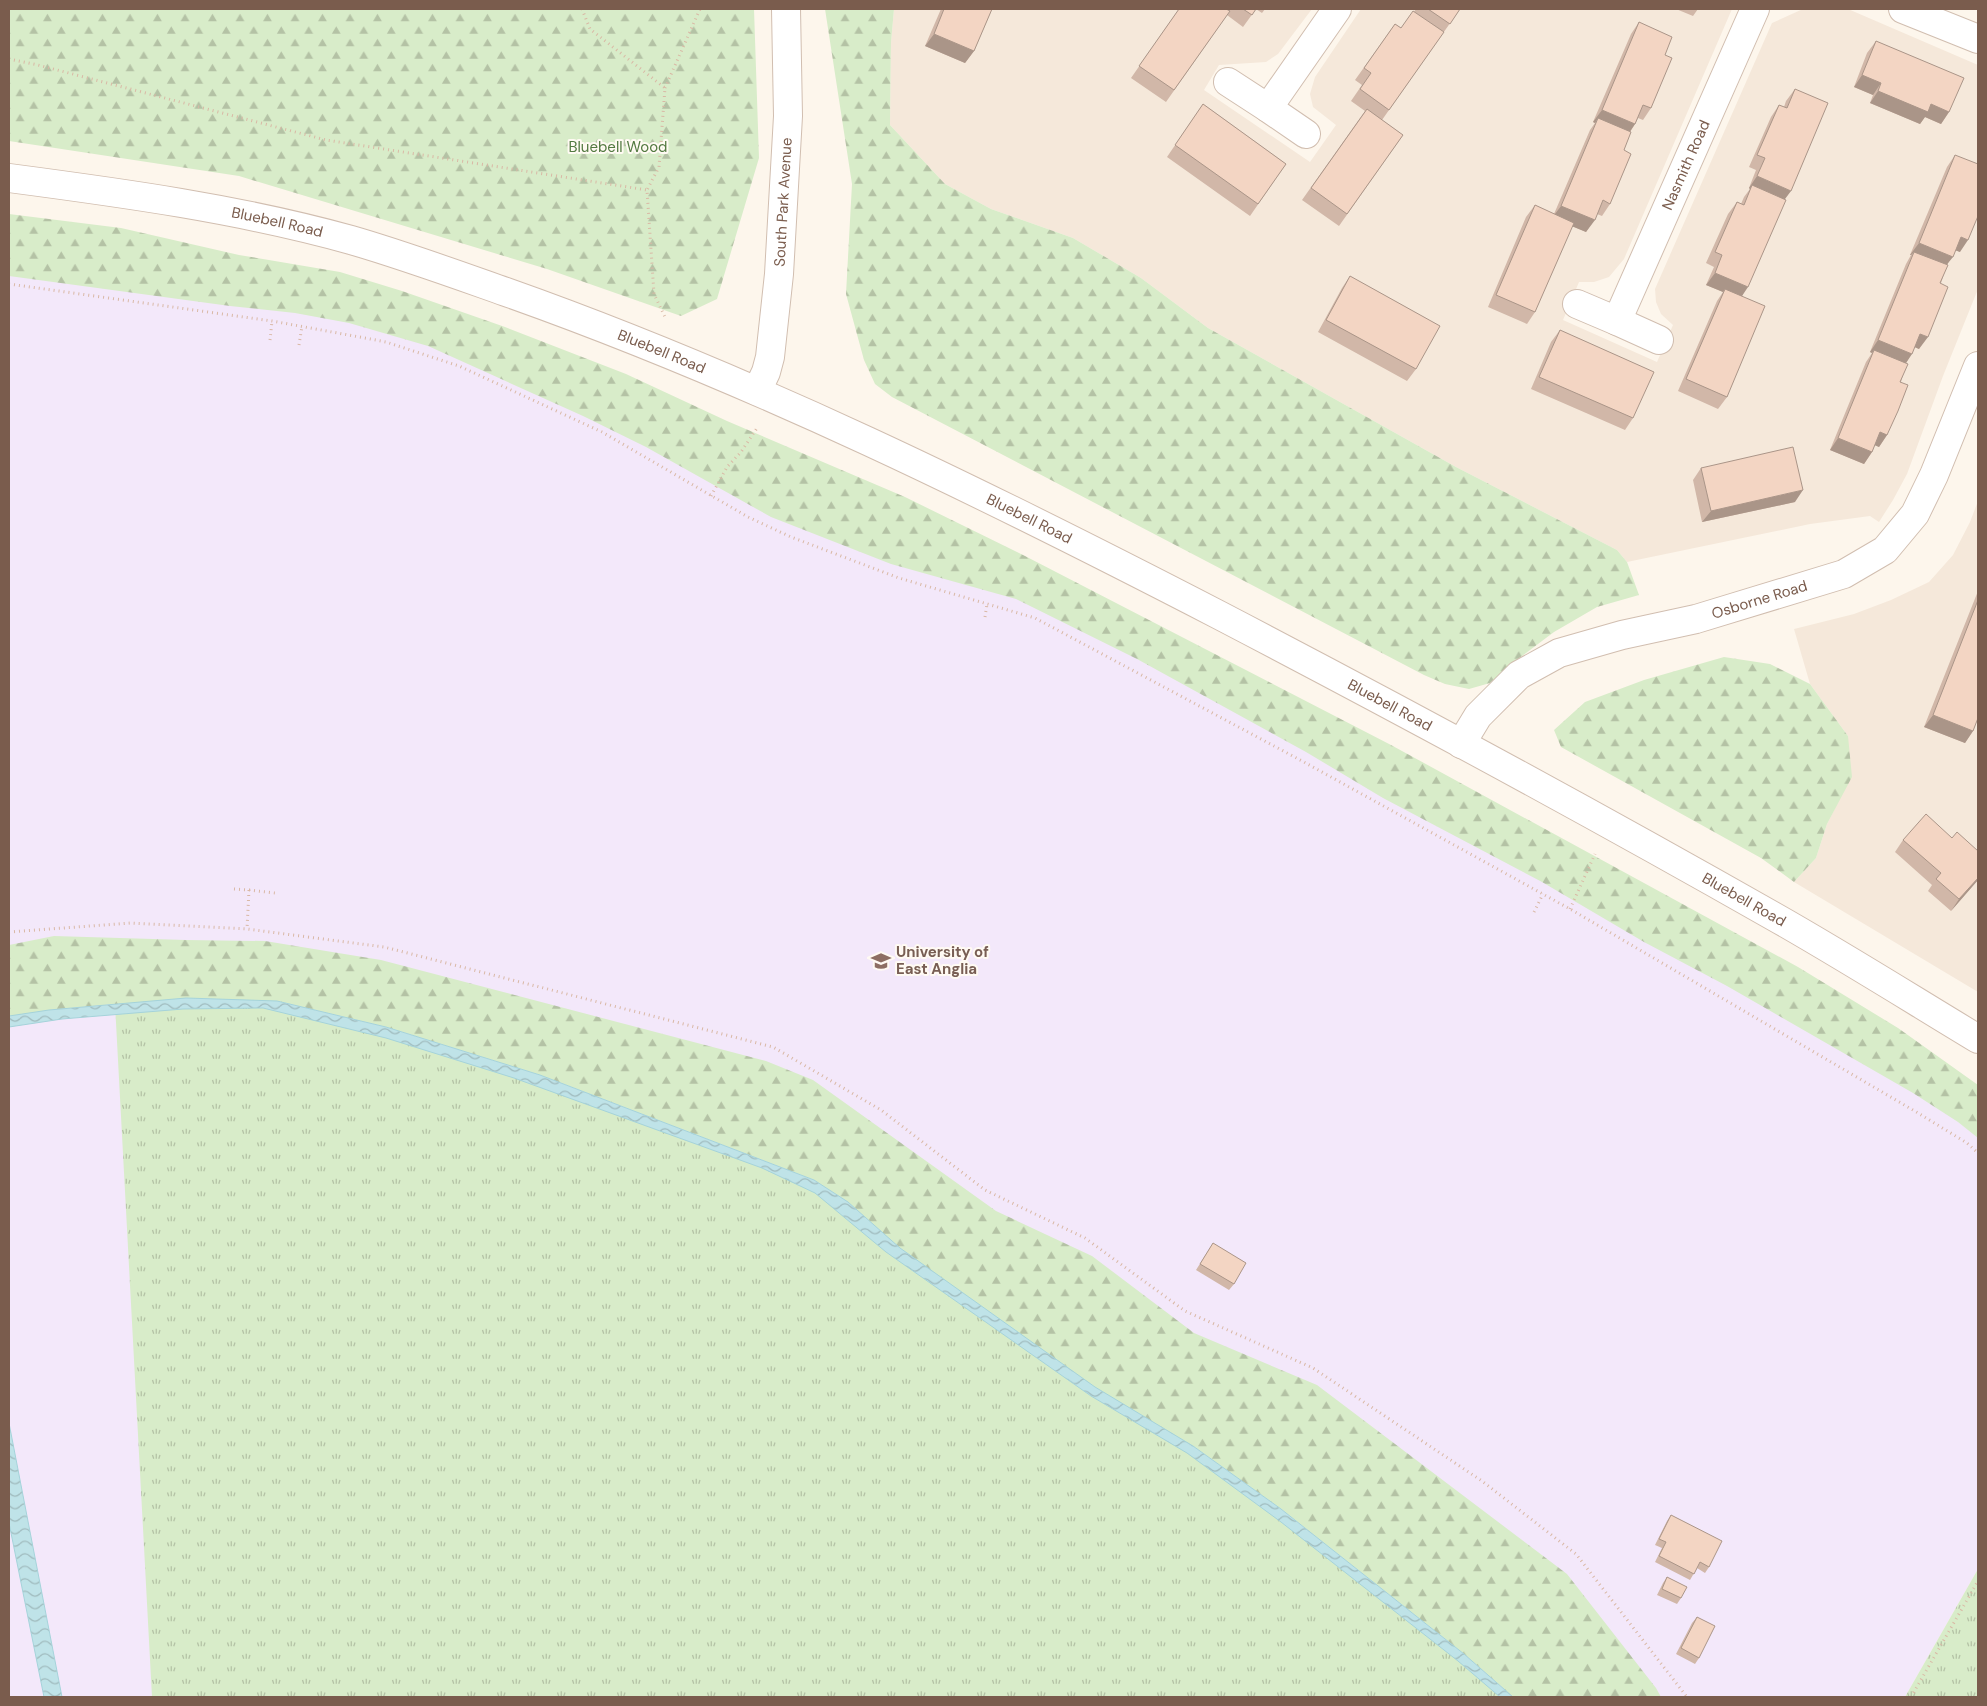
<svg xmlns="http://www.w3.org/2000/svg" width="1987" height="1706" font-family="'DM Sans',sans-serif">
<defs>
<pattern id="grass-tufts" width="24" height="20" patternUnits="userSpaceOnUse" patternTransform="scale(1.25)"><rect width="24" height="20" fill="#d8ecc9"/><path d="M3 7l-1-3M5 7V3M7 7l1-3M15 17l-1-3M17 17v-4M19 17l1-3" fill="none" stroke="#b4c2a5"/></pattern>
<pattern id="forest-firs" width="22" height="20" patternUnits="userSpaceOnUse" patternTransform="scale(1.25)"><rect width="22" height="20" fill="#d8ecc9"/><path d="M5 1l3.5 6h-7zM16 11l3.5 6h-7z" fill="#b4c2a5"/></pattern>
<pattern id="water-waves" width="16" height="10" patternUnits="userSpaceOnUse" patternTransform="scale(1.25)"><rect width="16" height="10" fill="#bfe3e8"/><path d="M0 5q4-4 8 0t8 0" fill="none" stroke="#a0bbbe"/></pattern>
</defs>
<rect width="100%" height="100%" fill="#fdf6ec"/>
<path fill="#f5e8da" d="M894,9h418l-34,45 -12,8 -47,3 -15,25 106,72 26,-37 -23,-18 -3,-13 5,-17 46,-68h371l-108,250 -15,18 -15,5h-15l-16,38 94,42 16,-37 -12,-11 -5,-12 -1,-13 117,-266 31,-14h45l130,56v224l-35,87 -36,98 -14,26 -14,22 -9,-6 -60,8 -183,38 -10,-12 -161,-83 -248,-139 -67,-50 -68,-40 -82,-29 -46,-25 -55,-59 1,-82z
M1978,501v491l-184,-110 22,-24 11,-34 8,-16 13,-72 -38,-52 -16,-55 60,-15 37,-14 38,-18 24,-27 17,-33z"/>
<path fill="#f3e8fa" d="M9,226l613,159 1356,718v466l-73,128h-1896z"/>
<path fill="url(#grass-tufts)" d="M277,1001l263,74 308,127 52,46 293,198 320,251h-1361l-37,-693z
M1978,1569v128h-73z"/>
<path fill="url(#forest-firs)" d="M9,9h745l5,149 -42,141 -36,17 -134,-47 -308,-93 -230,-35z
M825,9h69l-3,34 -1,82 55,59 46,25 82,29 68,40 67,50 248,139 161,83 10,12 12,33 -42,12 -43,25 -40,30 -24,21 -21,6 -24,-5 -21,-9 -532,-278 -17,-13 -11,-24 -18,-66 6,-110z
M9,214l112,14 118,27 101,17 62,19 103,36 121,47 101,47 178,76 120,59 366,189 407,222 100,61 80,57v53l-20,-16 -45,-29 -186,-107 -83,-44 -102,-60 -159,-84 -77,-46 -169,-93 -121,-60 -125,-35 -120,-47 -125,-70 -63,-31 -155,-70 -79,-23 -54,-10 -65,-7 -221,-30z
M1724,657l46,7 40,20 38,52 4,41 -25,47 -11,34 -22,24 -33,-24 -200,-111 -7,-17 31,-28 59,-22z
M54,936l132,4 79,1 116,19 385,101 47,19 183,131 96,45 102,77 123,52 250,189 89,114 5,9h-148l-49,-43 -183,-145 -88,-63 -98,-59 -195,-139 -52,-46 -34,-22 -274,-105 -154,-48 -109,-26 -162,3 -65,6 -41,16v-81z"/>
<path fill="url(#water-waves)" stroke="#a5d3da" d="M186,998l91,3 109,26 154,48 274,105 34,22 52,46 195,139 98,59 88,63 183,145 49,43h-13l-42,-36 -177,-139 -94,-69 -96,-57 -205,-144 -71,-59 -53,-25 -248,-90 -128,-40 -123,-30 -80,1 -121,10 -53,8v-11l40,-6z
M9,1423l53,274h-18l-35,-174z"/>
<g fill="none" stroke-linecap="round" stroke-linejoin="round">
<defs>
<g id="minor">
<path d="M1903,9l75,30"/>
<path d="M1228,82l40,26 69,-99"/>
<path d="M1268,108l38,26"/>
<path id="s1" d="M9,178c114,15 231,31 342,62 52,15 104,34 155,52 246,87 481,203 713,323 186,97 371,197 554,301 69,39 137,82 205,123"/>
<path id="s2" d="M1577,304l40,17 138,-312"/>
<path d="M1617,321l42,19"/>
<path id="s3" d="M757,391l9,-19 4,-15 9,-83 9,-158 -2,-107"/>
<path id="s4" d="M1461,744l17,-28 41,-41 40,-22 63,-18 74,-16 148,-45 41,-24 30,-36 19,-39 44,-109"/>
</g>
</defs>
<use href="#minor" stroke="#d1beb0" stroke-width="30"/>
<path stroke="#d9b8a5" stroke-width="3" stroke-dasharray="1 4" stroke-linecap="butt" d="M582,9l8,20 75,59 -6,79 -12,23 7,104 11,23
M9,59l29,6 288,75 321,50
M665,88l35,-79
M9,284l263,37 93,17 21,4 73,24 143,66 146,85 43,20 108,41 136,40 267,143 268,148 348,204 49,30 11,10
M270,340l2,-19
M299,345l3,-19
M711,496l16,-29 14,-15 16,-24
M985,617l2,-13
M234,889l15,1 -2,39
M249,890l26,3
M1570,909l25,-55
M1534,912l9,-18
M9,932l122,-9 116,6 137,18 389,100 108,63 104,80 100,48 100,73 128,57 169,113 94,73 111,143
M1911,1697l67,-116"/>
<use href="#minor" stroke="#fff" stroke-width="28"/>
</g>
<path fill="#d1b7a8" d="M941,9h51l-18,42 -9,12 -40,-17z
M1179,9h86l-3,4 -6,-4 -13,18 -16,-12 -61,87 -35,-24z
M1416,9h44l-78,111 21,15 -64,91 -37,-26 63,-89 -14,-10 11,-16 -7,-5 40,-56 6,4z
M1676,9h22l-5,7z
M1639,22l26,33 -14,53 -8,12 -5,-2 -3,6 -5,8 -6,18 -14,54 -8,12 -5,-2 -11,18 -14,-6 -37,86 -8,12 -39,-17 38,-90 9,-12 19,9 36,-84 5,-7 -2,-1 38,-88z
M1876,41l73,71 -8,12 -16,-7 -5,7 -50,-21 3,-8 -19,-8 13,-34z
M1795,89l-10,110 -43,97 -15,101 -9,12 -40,-18 39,-90 6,-9 -17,-7 8,-18 -8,-4 22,-49 9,-12 4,2 3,-7 6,-8 -1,-1 7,-18 -7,-3 22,-50 8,-12 5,2 2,-6z
M1203,104l83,60 -36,52 -83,-59z
M1955,155l5,97 -5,-2 -8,15 -28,84 -4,-2 -9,16 -19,72 -8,12 -4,-2 -3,7 -8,12 -34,-14 36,-88 6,-9 -2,-1 36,-88 5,-9h-1l37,-88z
M1350,276l66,93 -9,12 -89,-49 24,-44z
M1560,330l73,88 -8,12 -94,-41 20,-47z
M1701,468l94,34 -93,20 -9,-42z
M1978,591v127l-5,13 -8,12 -41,-16z
M1903,840l75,40 -27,31 -23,-20 4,-6 -37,-33z
M1213,1243l21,41 -5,6 -33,-20z
M1671,1515l38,52 -4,6 -8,-5 -7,12 -35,-18 7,-14 -7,-3 12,-24z
M1667,1577l14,21 -4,6 -20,-9 6,-12z
M1697,1617l2,41 -4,6 -19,-10 16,-31z"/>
<path fill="#aa9588" d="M934,34l40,17 -9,12 -40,-17z
M1862,75l19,8 -8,12 -19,-8z
M1878,91l53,13 18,8 -8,12 -16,-7 -5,7 -50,-21z
M1602,110l33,14 -8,12 -29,-18 -3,5 -2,-1z
M1757,176l34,15 -9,12 -30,-18 -2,4 -1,-1z
M1561,206l34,14 -9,12 -34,-14z
M1961,237l7,3 -8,12 -8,-3z
M1919,243l34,14 -9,11 -30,-16 -3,3h-1z
M1715,273l33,14 -8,12 -15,-10 -2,3 -17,-7z
M1920,334l8,3 -9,12 -7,-3z
M1878,340l34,14 -8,12 -30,-16 -2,3 -2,-1z
M1880,432l7,3 -8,12 -7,-3z
M1838,438l34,14 -8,12 -34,-14z
M1803,490l-8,12 -93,20 9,-11z
M1933,715l40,16 -8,12 -41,-16z
M1978,878v2l-27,31 8,-12z"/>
<path fill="#f3d5c3" stroke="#aa9588" d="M944,9h48l-18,42 -40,-17z
M1179,9h47l4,2 -56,79 -35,-24z
M1243,9h13l-4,6z
M1428,9h32l-10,15z
M1413,11l31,21 -55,78 -29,-21 11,-16 -7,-5 31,-44 6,4z
M1639,22l33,15 -7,18 7,3 -21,50 -8,-3 -8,19 -33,-14z
M1876,41l88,37 -15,34 -18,-8 -3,8 -50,-21 3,-8 -19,-8z
M1795,89l33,14 -37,88 -34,-15 8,-18 -8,-3 22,-50 8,3z
M1203,104l83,60 -28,40 -83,-59z
M1367,109l36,26 -56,79 -36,-26z
M1598,118l33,14 -7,18 7,4 -21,50 -7,-4 -8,20 -34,-14z
M1955,155l23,9v52l-10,24 -7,-3 -8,20 -34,-14z
M1752,185l34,15 -38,87 -33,-14 7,-18 -7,-3 22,-50 7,3z
M1535,205l39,18 -39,89 -39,-17z
M1914,252l34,13 -8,18 8,4 -20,50 -8,-3 -8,20 -34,-14z
M1350,276l90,50 -24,43 -90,-49z
M1725,289l40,17 -38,91 -41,-18z
M1560,330l94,42 -21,46 -94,-41z
M1874,350l34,14 -8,18 8,3 -10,26 -11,24 -7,-3 -8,20 -34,-14z
M1793,447l10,43 -92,21 -10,-43z
M1978,600v118l-5,13 -40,-16z
M1926,814l26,24 5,-6 21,19v27l-19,21 -23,-20 5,-6 -38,-33z
M1213,1243l33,20 -12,21 -34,-20z
M1671,1515l51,26 -13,26 -9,-5 -6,12 -35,-18 7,-14 -7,-3z
M1667,1577l20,10 -6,11 -19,-9z
M1697,1617l18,9 -16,32 -18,-10z"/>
<defs>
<symbol id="university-bare" viewBox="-9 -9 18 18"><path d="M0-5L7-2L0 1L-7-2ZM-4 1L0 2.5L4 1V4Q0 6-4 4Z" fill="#8d6e63" stroke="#fffaf3" stroke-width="2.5" paint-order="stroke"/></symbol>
</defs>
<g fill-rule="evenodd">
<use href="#university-bare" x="867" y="947" width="28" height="28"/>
</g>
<g text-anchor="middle" stroke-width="4" stroke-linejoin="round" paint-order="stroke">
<g font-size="15" fill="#537a41" stroke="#fffaf3">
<text x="618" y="152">Bluebell Wood</text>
</g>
<g font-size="15" fill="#7a5c4d" stroke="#fffaf3">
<text dy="5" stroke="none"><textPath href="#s2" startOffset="214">Nasmith Road</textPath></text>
<text dy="5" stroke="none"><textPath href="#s3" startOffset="192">South Park Avenue</textPath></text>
<text dy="5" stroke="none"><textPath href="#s1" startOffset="272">Bluebell Road</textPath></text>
<text dy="5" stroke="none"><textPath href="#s1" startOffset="678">Bluebell Road</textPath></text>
<text dy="5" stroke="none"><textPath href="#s1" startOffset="1082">Bluebell Road</textPath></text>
<text dy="5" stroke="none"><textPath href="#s4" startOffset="344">Osborne Road</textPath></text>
<text dy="5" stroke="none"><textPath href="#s1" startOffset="1488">Bluebell Road</textPath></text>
<text dy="5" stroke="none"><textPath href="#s1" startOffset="1892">Bluebell Road</textPath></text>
</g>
<g font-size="15" font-weight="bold" fill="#785e54" stroke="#fffaf3" text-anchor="start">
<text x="896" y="957">University of<tspan x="896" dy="17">East Anglia</tspan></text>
</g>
</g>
<rect width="1987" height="1706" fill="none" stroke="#7a5c4d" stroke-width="20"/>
</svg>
